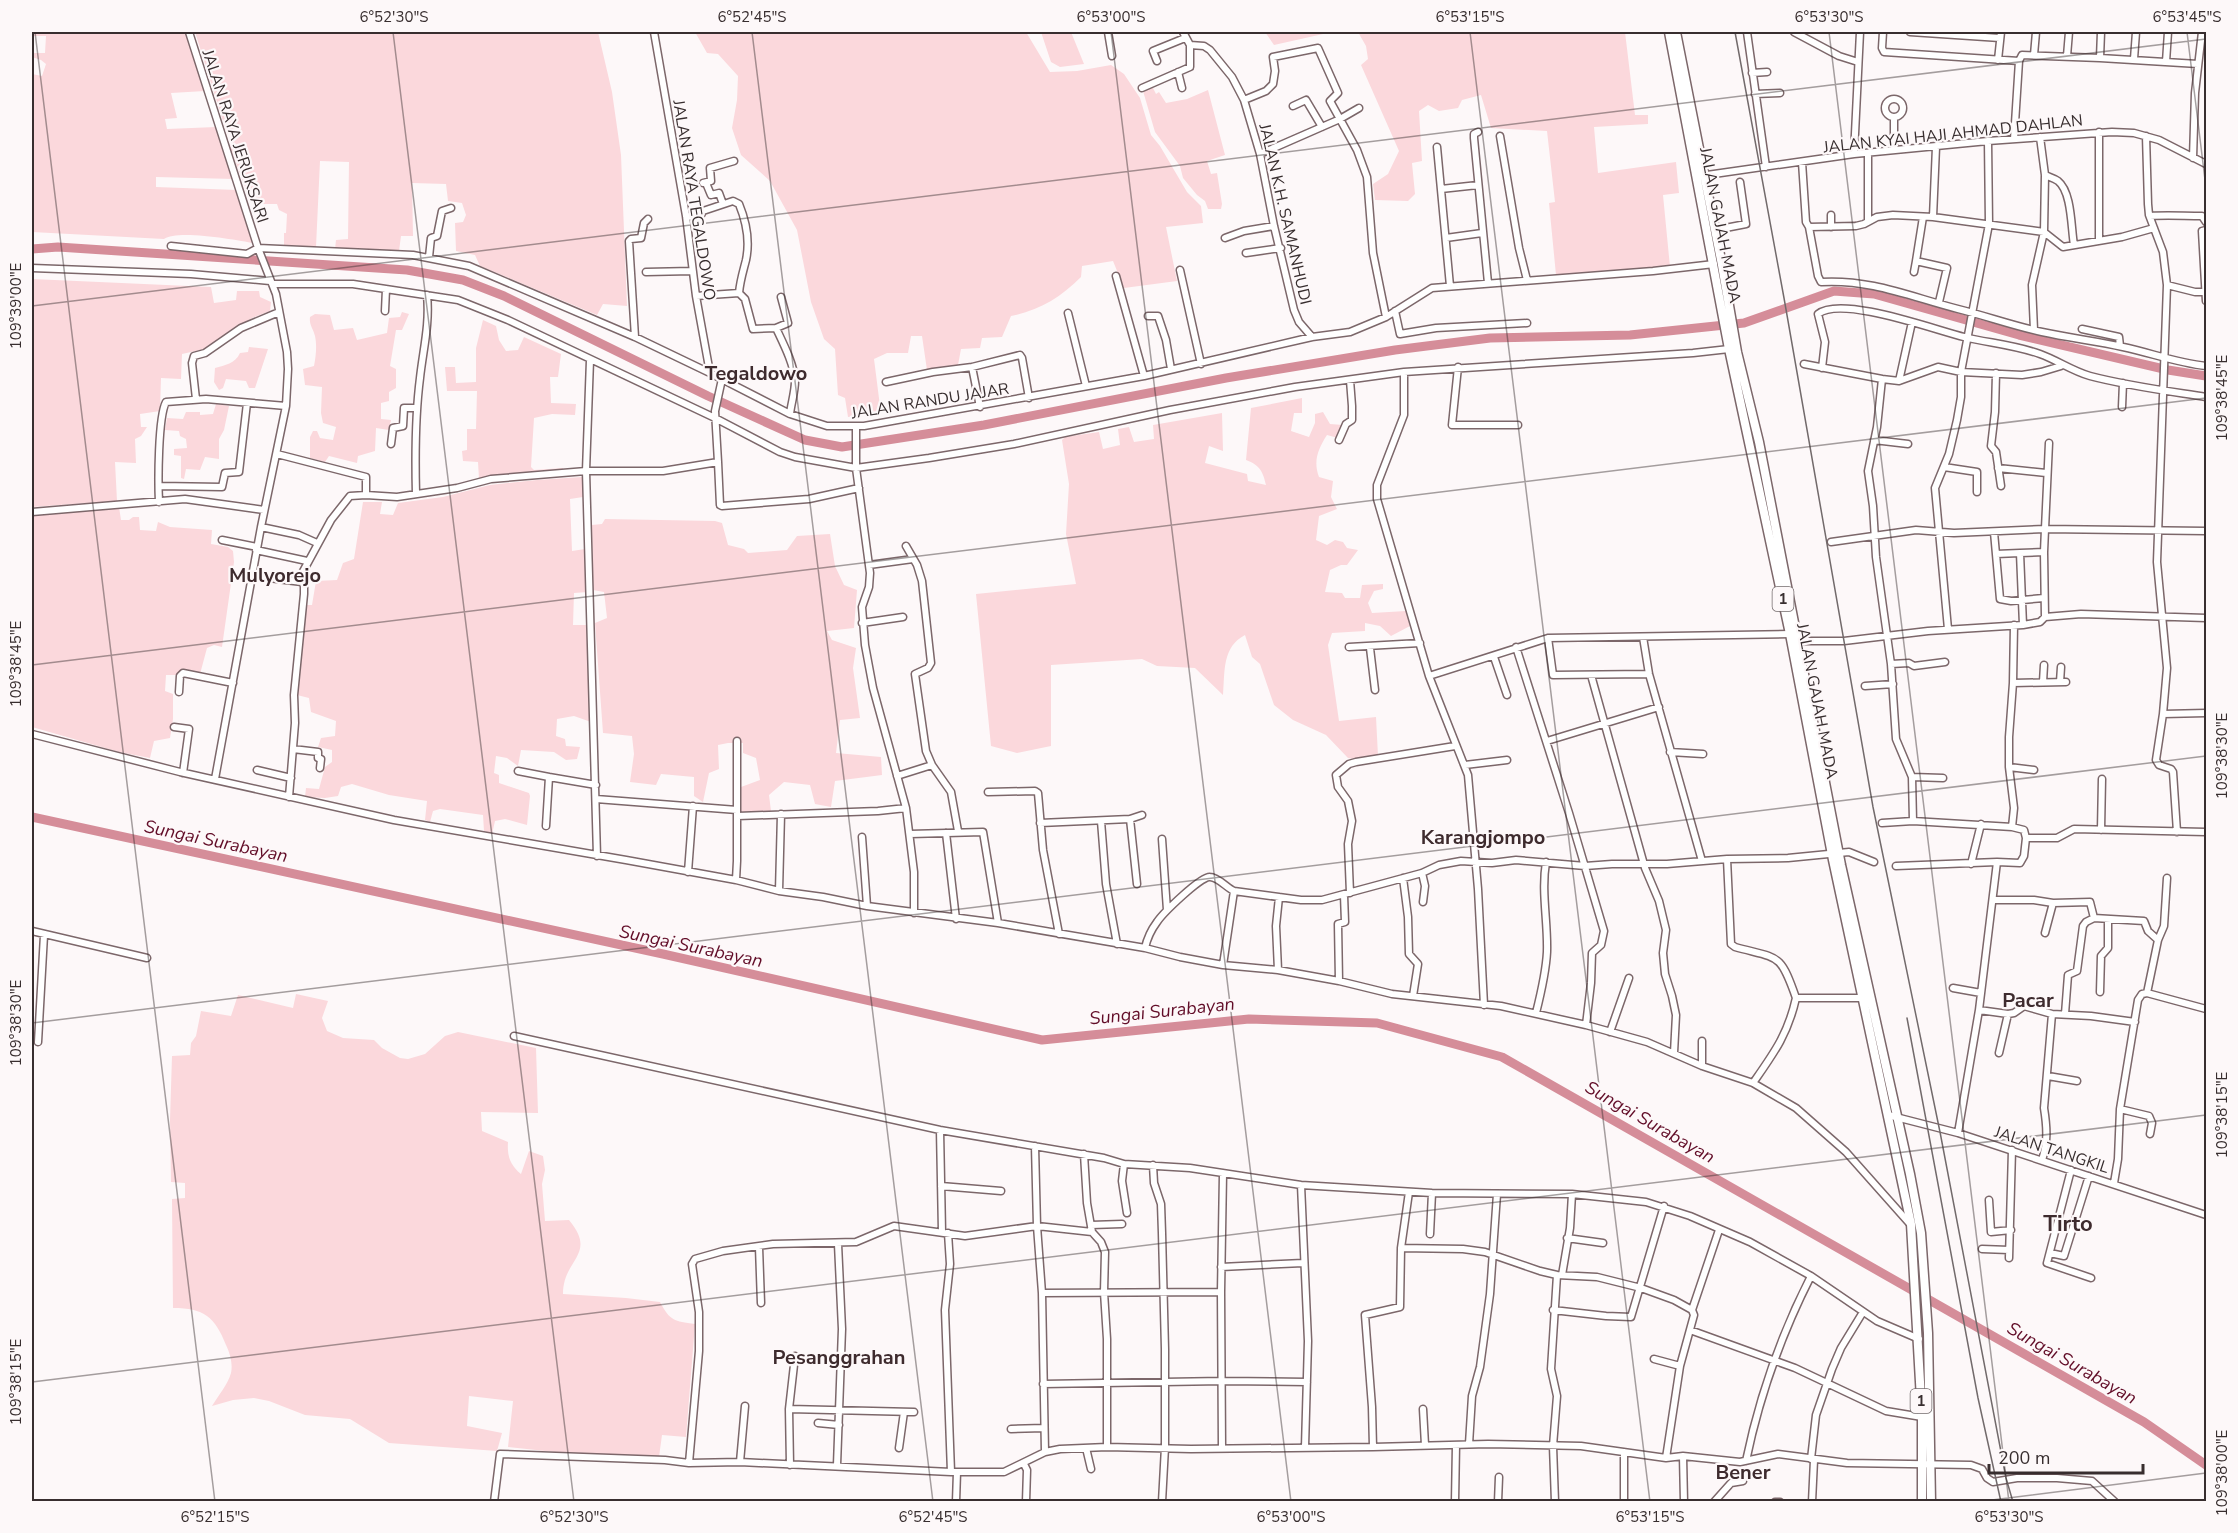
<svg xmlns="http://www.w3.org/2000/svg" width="2238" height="1533" font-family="'Nunito Sans',sans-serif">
<rect width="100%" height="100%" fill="#fdf8f9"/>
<path fill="#fbd8dc" d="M34,32h152l19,59 -34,2 6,25 -12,1 2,10 49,-2 18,52 -78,-2v10l81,3 17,53c-18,-3 -77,-14 -90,-4l-132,-7v-158l10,2 4,-12 -5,-4 -9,-3 1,-4h12l1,-17h-13z
M195,32h403l14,60 9,63 6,151 -24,-2 -6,11 -117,-49 -5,-11 -19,-4 -1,-28 8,-1 3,-7 -4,-12 -14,-2 -2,-17 -34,-1 1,53h-12l-2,15 -64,-2 1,-9 12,-1 1,-77 -29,-1 -4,86 -32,-2v-12h2l1,-19 -8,-4 -2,-6h-17l-6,-11 -9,-6 -16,-42 4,-1 -2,-10h-4z
M695,32h331l24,40 27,-1 34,-6 13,9 16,24 11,37 9,11 27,46 14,14 2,17 -37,4 11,54 -53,7 -11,-27 -31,5 -1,11c-21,21 -41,33 -70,39l-9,21 -20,1 -2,10 -19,1 -3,16 -31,5 -5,-34h-11l-3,17h-21l-13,6 7,55 -33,3 -3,-19 -7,-3 -3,-46 -11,-10 -13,-37 -14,-72 -27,-49 -29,-26 -9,-27 5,-28 1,-24 -20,-22 -11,-1z
M1041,32h30l13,32 -24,3 -9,-5z
M1265,32h67l-58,13z
M1358,32h267l10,83h13v9l-54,3 4,46 78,-11 3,31 -16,2 7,72 -114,8 -7,-72 6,-1 -8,-71 -56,-3 -10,-33 -19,5 -4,8 -19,3 -11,-6 -9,6 3,50 -10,2 3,31 -7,7 -33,-1 -2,-16 15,-10 11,-23 -38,-86 7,-6 -2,-13z
M1152,86l4,8 3,-2 7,11 21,-4 21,-9 17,65 -18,6 4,13 6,-1 5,31 -1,5h-13l-3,-8 -8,-6 -14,-17 -3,-12 -25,-34 -12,-41z
M32,279l179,8 3,16 22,-3 1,-9h22l1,6 11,5 -1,9 -18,7 -43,30 -27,6 -1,25 -20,-1 -1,33 -20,3 1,13h6l-6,9 -6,3 1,24 -21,-1 2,39 -85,6z
M402,312l7,2 -7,16h-6l-6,36 6,3v19l-7,4v9l-8,2v16l10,1 -2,10 -13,-2 -1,23 -17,5 -1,7 -28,-7 -4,6 -15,-4v-21l3,-6h4l3,7 13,2 3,-13 -13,-4 -2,-10 1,-26 -17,-2 -2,-16 11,-3c2,-10 3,-21 1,-30 -2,-8 -6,-11 -5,-19l5,-3 15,1 4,15 19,-2 4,12 30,-7 2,-15 11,-1z
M483,320l13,6 3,14 7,11 12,-1 6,-13 37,17 -3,23h-8l1,26 25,1 -1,11 -23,-1 -18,4 -3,49 3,3 29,-2v4l-84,7 -1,-17 -15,-1 -1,-10 5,-1v-21h9l1,-38h-30l-2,-24h10l1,16 20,-1v-34z
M249,347l19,2 -13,39h-6l-3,-7 -20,-2 -3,9 -4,2 -5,-8 1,-14c10,-3 20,-4 25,-15l8,-1z
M1302,398v15h-8l-3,18 18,6 6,-14v-9l8,-2 7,12 13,1 -5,13 -11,-3c-9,14 -14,26 -8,42l14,4 -2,16 6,12 -18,7 -3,24 11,5 8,-5 8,2 4,6 11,2 -11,15h-6l-11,5 -5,22 17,1 3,5h15l2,-13 21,-1v5l-9,2 -6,12 4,10 34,-2 4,15 -19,10 -11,-10 -15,-3v8l-33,2 -4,12 11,76 37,-4 2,39 -23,3 -7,-1 -22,-23 -33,-15 -19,-15 -14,-41 -8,-7 -7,-22c-23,12 -20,36 -22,60l-28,-27 -38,-2 -15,-7 -91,6v81l-34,7 -26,-7 -15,-152 100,-10 -10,-50 3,-50 -7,-44 3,-3 34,-5 4,17 17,-4 -2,-16 11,-2 5,15 20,-3 -1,-14 69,-12 1,38 -14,-5 -4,17 42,11 1,7 18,4c-3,-13 -6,-20 -20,-25l5,-52z
M216,404l13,2 -5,24 -5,9v20l-14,-2 -5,13 -14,-1 -2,10 -3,-1v-22l-7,-1v-6l13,-1 -1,-9 -6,-3 -1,-5 -14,-1 2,-12 16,1 3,-7h14v3l13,-1z
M582,477l1,20 -13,2 2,52 13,-2 3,43 -14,1 -1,32h14l4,97 -17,-6 -17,3 -1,17 9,3 1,7 14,1 -3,12 -11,1 -12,-8 -33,-2 -3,16 -11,-8 -11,-2 -2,17 5,2v8l30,10 1,3 -3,29 -22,-6 -10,2 -3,13 -8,-3 -1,-16 -43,-6 -7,2 -3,11 -5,-2 2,-19 -38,-6 -37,-11 -11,3 -3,9 -13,2 -20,-1 1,-9 13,1 6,-22 7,-5v-12l-14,-3 3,-9 14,-2 1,-15 -25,-9 -2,-14 -12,-3 9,-90h6l4,-24 21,-1 6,-17 11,-4 9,-57h19l-2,12 13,1 5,-12 45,-6 47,-12 47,-5z
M119,507l2,13h8l4,-3h6l1,13 16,1 2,-9 12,5 42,3 -1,14 17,3 5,4 1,11 -12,85 -8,-2 -7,3 -7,26 -14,-3 -6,1 -2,3h-12l-1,16 8,3v25l-3,19 -16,3 -4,17 -31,-6 -87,-25v-213z
M605,519l110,2 7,2 6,22 16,4 4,4 39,-3 10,-14 33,-2 5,32 9,19 13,5 -3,38 -27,3 5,9 24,8 -3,20 7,50 -20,2 -4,33 45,4 1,18 -47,6 -4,26 -16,-3 -5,-19 -26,-3 -15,13 2,16 -30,2v-26l19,-7 -4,-22 -13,-5v-10h-15l-10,2 1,24 -10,4 -6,29 -9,-6v-19l-33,-3 -5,11 -26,-3 4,-28 -2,-18 -29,-3 -8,-110 12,-5 -3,-26 -11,-2 -1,-65 10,-1z
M296,994l32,7 -6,17 5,13 16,7 31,2 8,8 18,10 8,1 17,-5 20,-18 13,-4 78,16 2,65 -57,-1 1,19 26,11c-1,14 2,23 13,32l8,-23 14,5 2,14 -3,14 3,37 24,-1c29,35 -6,38 -6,74l63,4 34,4c10,19 14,19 35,22l-9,113 -24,-2 -3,22 -95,-4 -56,-6 5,-46 -44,-5 -2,30 35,7 -5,18 -108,-8 -39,-24 -45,-4 -36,-14 -15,-3 -21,2 -21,6c6,-10 16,-22 19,-33 2,-9 -1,-20 -5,-28 -11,-28 -22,-37 -53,-37l-1,-109 13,-1v-15l-14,-1 -1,-62 2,-64 18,-1 1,-12 5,-7 5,-25 30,5 7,-21 55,13z"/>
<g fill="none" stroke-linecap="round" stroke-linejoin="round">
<path stroke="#d58d99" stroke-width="9" d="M32,249l26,-2 349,23 56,10 41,16 204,100 97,44 37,7 142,-22 242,-47 169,-28 95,-12 140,-3 114,-12 90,-32 40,3 145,41 149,35 38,6
M32,817l631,137 379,86 207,-21 128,4 125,34 642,365 62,43"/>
<defs>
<path id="minor" d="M189,32l69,216 18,46 11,58 1,17 -2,37 -25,121 -46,252
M654,32l32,184 10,80 14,77
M1108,32l4,24
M1183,32l7,13 14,1 6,4 22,27 12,23 16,54 14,72 20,84 5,12 13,15
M1747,32l19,135
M1794,32l45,24 19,6
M1883,32l-1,16 2,4 135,9
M1910,32l90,6
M2034,55l2,-23
M2067,56l2,-24
M2100,58l1,-26
M2134,59l2,-27
M1998,60l3,-28
M1157,61l-4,-10 32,-13
M2166,62l2,-30
M1178,72l4,16
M1752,73l15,-1
M1142,88l48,-21v-22
M1755,94l25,-1
M1885 108a9 9 0 1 1 18 0a9 9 0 1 1-18 0Z
M1244,100l22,-9 7,-7 2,-13 -2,-14 45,-9 20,45 -8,8 27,49 10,27 6,76 13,64
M1293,106l13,-6 16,27
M1894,117v33
M1478,132l-4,2v4l14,145
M2099,132v109
M1500,136l19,112 8,32
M2146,136l2,68 1,11 14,37 4,33 -10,277 10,106 -4,46 -7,46 3,5 12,4 2,3 4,60
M2014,139l5,-78 3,-6 78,3 98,6
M1437,147l13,139
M1260,154l80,-35 19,-11
M1854,154l6,-122
M1868,154v67
M2193,158l2,-65 7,-61
M1802,162l4,60 3,5 9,49 3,6c50,-3 90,15 137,27 28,7 56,17 84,23 27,6 54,9 81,15 28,6 55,16 83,19
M2045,175c4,2 9,3 13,6 14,11 13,47 16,64
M1700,176l154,-22 134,-13 124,-9 22,1 25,7 47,24
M703,183l8,-2 -1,-13 24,-7
M706,183l5,12 8,-2 4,11
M1441,189l37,-4
M1831,215v12
M686,216l14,1 3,-6 30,-10 6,3c7,17 11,37 7,56 -3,12 -6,21 -7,33l6,6 8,30 23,-1c7,15 18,36 19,53 0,11 -4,23 -5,33
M2150,216c18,-1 34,0 52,0l4,6
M1923,217l-7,44 31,7 -8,34
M1933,217l111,15 1,-57 -5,-38
M1809,227l47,-1 8,-2 13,-7 16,-2 40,2 3,-70
M1715,230l31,-6 -6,-42
M2206,230l-4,1 4,70
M1225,238l19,-7 30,-5
M1446,238l36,-5
M171,246l76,8 11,-6
M258,248l155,7 56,11 166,71 75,36 80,41 37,12h37l280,-50 168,-39 38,-5 36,-15 46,-29 221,-17 61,-7
M1246,253l35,-5
M429,257l2,-19 6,-2 5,-25 9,-3
M32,268l159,6 79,7
M1180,270l21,94
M646,272l46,-1
M1914,272l2,-11
M1116,276l28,100
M273,284h80l105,16 50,20 207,98 65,34 15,5 61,11 73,-10 85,-14 156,-34 125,-23 109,-15 289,-19 36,-4
M2167,285l28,7h11
M696,296l43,-3
M385,311l1,-22
M1395,311l5,23 36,-6 91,-5
M1068,313l18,73
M1148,316h10l8,24 5,29
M776,328l12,-5 -7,-26
M2082,329l37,8 1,9
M2034,330l-2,-45 12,-53 19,15 59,-10 32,-9
M635,337l-6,-96 2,-2 10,-1 3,-15 4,-4
M590,360l-4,111 11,385
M1804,364l78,15
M972,367l8,40
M1458,367l-6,58h66
M1822,368l3,-26 -7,-28c23,-19 117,16 146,23 25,6 51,8 76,17 17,6 32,17 50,22 38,10 78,15 116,21
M1404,372v43l-27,70v14l52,177 39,99 10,114 6,116
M1996,373l-1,39 -4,34 5,6 5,34
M1899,381l13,-59
M886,382l47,-10 39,-5 48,-12 2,3 7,40
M196,399l-4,-36 2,-7 11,-3 36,-25 38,-16
M2122,407l1,-24
M856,426v42l14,105 -1,14 -7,20 3,38 8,43 33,120 8,64v41
M1339,440l7,-16 6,-4v-14l-2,-26
M1874,440l34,4
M2049,443l-4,86 161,2
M391,444l2,-16 10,-2 1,-18h13
M277,454l89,23v18
M718,462l2,43 2,1 87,-7 50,-11
M1944,467l33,5v20
M1998,468l48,5
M159,486l63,1 3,-14 14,-1 8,-69
M416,494c-1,-39 -1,-77 4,-116 3,-28 10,-54 7,-83
M159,502c-1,-20 -1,-85 7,-100l40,-3 80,7
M32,512l153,-13 79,11
M261,527l38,8 18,8
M1994,532l6,67 11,2 33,-3
M222,540l35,7
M1831,542l85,-12 38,3 91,-4 -1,23 1,65
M906,546l11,19 5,16 9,82 -3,5 -13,6 11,77 6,14 19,27 7,39
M256,550l51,11
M1996,554l24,-1
M869,565l44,-6
M252,576l50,6
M862,623l41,-6
M2014,625l-1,58 -4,54v30l5,41 -2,19 -99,-6 -1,-44 -16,-38 -5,-75 -15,-107 -3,-51 -5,-35 9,-44 5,-48 17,2 39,-14 23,5 61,3 19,-3 20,-6
M2023,625l-3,-72 24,-1
M1948,629l-13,-141 14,-34 8,-34 4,-23v-25l28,-148 -1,-83
M1643,637l6,37 53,187
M1548,638l5,37 96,-1
M1798,641h46l84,-10 95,-6 17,-3 5,-5 36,-3 125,4
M1349,647l71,-4
M1516,647l53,166 35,118 -3,14 -9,8 -1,30 -5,42
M1370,648l5,42
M1494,657l13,38
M1891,664l18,-1 5,3 31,-4
M1591,675l54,193 14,33 7,29 -3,23 2,21 7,22 4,19 -2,38
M1429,676l119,-38 242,-4
M2043,682l1,-17
M2060,682l1,-15
M2013,683l53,-1
M1865,686l28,-2
M179,692l1,-16 3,-3 50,10
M2163,714l43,-1
M174,727l15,2 -6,44
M32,734l148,38 214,48 232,40 110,20 43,11 44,6 44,9 131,17 147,25 35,9 43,8 55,5 61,11 53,13 109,12 85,19 61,17 55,24 51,17 43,25 50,44 64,72
M1547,741l112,-34
M293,749l25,3v6l3,1 -1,9
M1670,752l33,2
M1465,765l42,-5
M2009,767l25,3
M257,770l34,8
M518,771l31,6
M897,776l35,-11
M1912,777l31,1
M988,792l47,-1 3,2 5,57 16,84
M289,797l6,-74 -1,-28 10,-101v-8l-4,-9 31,-57 19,-24 16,-1 31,2 60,-9 34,-9 95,-8h77l55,-9 -3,-51 7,-32
M596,799l141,11
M738,816l140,-5 28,-3
M1130,819l7,65
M1101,821l5,63 11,60
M1040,823l90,-4 12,-4
M1882,823l31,-2
M546,826l3,-49 47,8
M2012,827l12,3 2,8
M2101,830l1,-51
M946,833l10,86
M910,834l73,-2 15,91
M862,837l5,69
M1162,839l5,71
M1727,859l4,85 4,3c44,12 45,5 61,51
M1971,864l10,-40
M1896,866l101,-4
M688,872l5,-66
M1422,873l3,13 -2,16
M1403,878l5,39 1,37 9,10 -5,32
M736,880l1,-19v-120
M779,891l2,-77
M1350,893l-2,-49 4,-23 -4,-20 -10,-14 -2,-12 13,-11 7,-2 99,-16
M1993,900h41l19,3 37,-1 4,16 50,3 4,10 10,9 -11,53
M32,931l115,27
M2045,933l8,-30
M2158,940l6,-14 3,-48
M1145,948c2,-9 6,-18 12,-26 6,-9 44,-46 53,-45 8,0 17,11 24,14l67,9h21l100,-27 17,-8 22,-4 31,2 24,-3 69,6 27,-2h55l60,-5 61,-1 61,-6 25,10
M1223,965l11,-74
M1278,970l-2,-44 3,-29
M1339,981l-1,-57 7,-2 -1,-27
M1953,988l28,5
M2100,992l1,-36 7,-8v-28
M1979,1010l29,4 6,-1 10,-7 28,8 39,2 44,6
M1536,1013c5,-20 10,-41 11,-61 1,-30 -6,-60 -1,-90
M2065,1014l3,-39 9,-4 6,-45 3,-4 8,-4
M1610,1032l19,-54
M514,1036l426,94 164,28 20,6 66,4 111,17 131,8 140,1 74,8 44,14 60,26 61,34 66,45 42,18
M1702,1041v25
M38,1042l6,-107
M1999,1053l9,-39
M2048,1076l29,5
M1753,1083c21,-30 35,-49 43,-85h66
M2120,1109l29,7 3,7 -2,11
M1888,1115l70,18 248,82
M940,1130l2,102
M1958,1133l21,-123 18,-148 23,1 4,-7 2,-18h31l17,-9 132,3
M1035,1146l2,80 5,67 3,159
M1084,1154l3,49 5,29 9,10 4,10 -1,40 3,47v108
M2042,1160c6,-18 5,-33 2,-52l8,-94
M1124,1164l-2,17 5,32
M1153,1165l1,18 7,21 1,29 3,116v98l-3,55
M2071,1170l-24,93 44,15
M2114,1183l4,-24 2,-50 18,-109 4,-6 5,-1 59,16
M1301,1185l7,156 -3,106
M941,1186l60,5
M1989,1200l2,32 20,-2
M1091,1225l31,-1
M948,1233l2,31 -5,46 6,162
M1430,1234l2,-41
M1567,1238l36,5
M759,1247l2,56
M1401,1248l62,1 22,3 55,19 17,4 40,2 44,11 33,12 18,10 2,5 -14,51 -14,92
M1982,1249l27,1
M2050,1253l14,3 25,-80
M2009,1258l3,-108
M1221,1267l82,-4
M1562,1275l8,-47 2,-34
M1042,1293l179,-1
M1553,1310l53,6 25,1 33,-111
M1692,1310l27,-80
M1690,1330l105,38 91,43 36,6
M1654,1359l26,7
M1043,1384l180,-3 84,1
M789,1409l125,3
M1423,1409l2,36
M818,1423l21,2
M1011,1429l33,-1
M1469,1444l3,-48 8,-29 10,-73 7,-100
M1373,1447l-1,-40 -7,-92 35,-8 1,-59 8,-56
M899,1448l5,-36
M1086,1448l5,21
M1222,1448l-1,-156 2,-118
M1683,1456l1,46
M1811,1459l5,-44 16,-46 9,-21 22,-36
M1746,1461c13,-63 36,-128 65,-185
M740,1462l5,-56
M689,1463l10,-112v-39l-7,-48 3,-5 28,-8 50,-7 83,-2 38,-16 71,10 72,-10 55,6
M1024,1464l3,6 -1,32
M790,1465l-1,-56 6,-53
M837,1465l5,-136 -4,-85
M494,1502l6,-48 165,6 24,3 51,-1 211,10h53l41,-20 15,-3 47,-2 84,2 182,-2 115,-3 93,2 85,12 17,-2 57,6 38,-8 69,9 124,2 11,4 5,9 6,4 24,-4h40l35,3 23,21
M956,1502l1,-30
M1455,1502l1,-57
M1498,1502l1,-25
M1555,1502l-2,-56 4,-50 -6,-27 6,-94
M1624,1502v-50
M1714,1502l17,-19 12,-2
M1775,1502h5
M1812,1502l2,-42"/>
<path id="highway" d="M1669,32l60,317 61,285 43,226 78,364 11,193v85
M1676,32l46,233 15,87 22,90 82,423 69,309 11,59 7,100 3,169"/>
</defs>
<use href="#minor" stroke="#7c676a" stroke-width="9"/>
<use href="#highway" stroke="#7c676a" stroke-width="11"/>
<use href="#minor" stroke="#fff" stroke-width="6"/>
<use href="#highway" stroke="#fff" stroke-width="8"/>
<path stroke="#726a6b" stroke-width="1.5" d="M1735,32l49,266 89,509 67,325 66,346 7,24
M1907,1018l71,380 23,104"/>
</g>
<path fill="none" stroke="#382e2f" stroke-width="1.5" stroke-opacity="0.45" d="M35,32l180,1470M393,32l181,1470M752,32l181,1470M1111,32l180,1470M1470,32l180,1470M1829,32l180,1470M2187,32l19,156M32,306l2174,-267M32,665l2174,-267M32,1023l2174,-267M32,1382l2174,-267M1976,1502l230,-29"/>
<g text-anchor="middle" stroke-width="4.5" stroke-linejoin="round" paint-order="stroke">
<g fill="#fdf8f9" stroke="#736b6c" stroke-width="1.5">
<rect x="1772.5" y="587" width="21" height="24" rx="4.5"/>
<rect x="1910.5" y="1389" width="21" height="24" rx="4.5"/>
</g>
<g font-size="15" font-weight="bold" fill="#382e2f">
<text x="1783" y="604">1</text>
<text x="1921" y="1406">1</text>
</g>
<g font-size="16" fill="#382e2f" stroke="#fdf8f9">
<text transform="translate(1953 133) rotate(-6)" y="6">JALAN KYAI HAJI AHMAD DAHLAN</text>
<text transform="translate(236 136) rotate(72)" y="6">JALAN RAYA JERUKSARI</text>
<text transform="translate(695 200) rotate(81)" y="6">JALAN RAYA TEGALDOWO</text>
<text transform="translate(1286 214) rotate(77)" y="6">JALAN K.H. SAMANHUDI</text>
<text transform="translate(1721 225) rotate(79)" y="6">JALAN GAJAH MADA</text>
<text transform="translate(930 400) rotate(-9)" y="6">JALAN RANDU JAJAR</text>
<text transform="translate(1818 701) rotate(79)" y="6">JALAN GAJAH MADA</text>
<text transform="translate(2052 1149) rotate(18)" y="6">JALAN TANGKIL</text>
</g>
<g font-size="18" font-style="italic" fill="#620d28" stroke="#fdf8f9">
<text transform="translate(216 841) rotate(12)" y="6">Sungai Surabayan</text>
<text transform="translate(691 946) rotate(12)" y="6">Sungai Surabayan</text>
<text transform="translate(1162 1011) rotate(-6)" y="6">Sungai Surabayan</text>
<text transform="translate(1650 1122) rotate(30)" y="6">Sungai Surabayan</text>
<text transform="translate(2072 1363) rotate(30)" y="6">Sungai Surabayan</text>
</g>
<g font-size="20" font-weight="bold" fill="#3e2b2e" stroke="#fdf8f9">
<text x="756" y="380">Tegaldowo</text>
<text x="275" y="582">Mulyorejo</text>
<text x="1483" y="844">Karangjompo</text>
<text x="2028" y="1007">Pacar</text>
<text x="839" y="1364">Pesanggrahan</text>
<text x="1743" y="1479">Bener</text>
</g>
<g font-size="22" font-weight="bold" fill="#3e2b2e" stroke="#fdf8f9">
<text x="2068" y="1231">Tirto</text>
</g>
</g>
<rect width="2238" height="1533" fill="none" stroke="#fdf8f9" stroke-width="66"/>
<path d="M1989 1464v9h154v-9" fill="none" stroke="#382e2f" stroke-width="3"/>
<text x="1998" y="1464" font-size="18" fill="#382e2f" stroke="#fdf8f9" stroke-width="4.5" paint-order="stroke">200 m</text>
<rect x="33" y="33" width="2172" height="1467" fill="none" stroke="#382e2f" stroke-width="2"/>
<g font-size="15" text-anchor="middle" fill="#382e2f">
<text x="394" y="22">6°52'30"S</text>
<text x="752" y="22">6°52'45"S</text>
<text x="1111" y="22">6°53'00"S</text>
<text x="1470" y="22">6°53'15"S</text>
<text x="1829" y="22">6°53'30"S</text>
<text x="2187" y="22">6°53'45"S</text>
<text transform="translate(16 306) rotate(-90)" y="5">109°39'00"E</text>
<text transform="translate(2222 398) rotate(-90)" y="5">109°38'45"E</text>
<text transform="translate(16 664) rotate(-90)" y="5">109°38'45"E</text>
<text transform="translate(2222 756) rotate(-90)" y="5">109°38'30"E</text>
<text transform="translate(16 1023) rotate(-90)" y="5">109°38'30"E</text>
<text transform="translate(2222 1115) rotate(-90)" y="5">109°38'15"E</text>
<text transform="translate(16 1382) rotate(-90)" y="5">109°38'15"E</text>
<text transform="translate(2222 1473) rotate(-90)" y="5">109°38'00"E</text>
<text x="215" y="1522">6°52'15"S</text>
<text x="574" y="1522">6°52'30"S</text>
<text x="933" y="1522">6°52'45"S</text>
<text x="1291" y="1522">6°53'00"S</text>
<text x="1650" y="1522">6°53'15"S</text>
<text x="2009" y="1522">6°53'30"S</text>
</g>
</svg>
